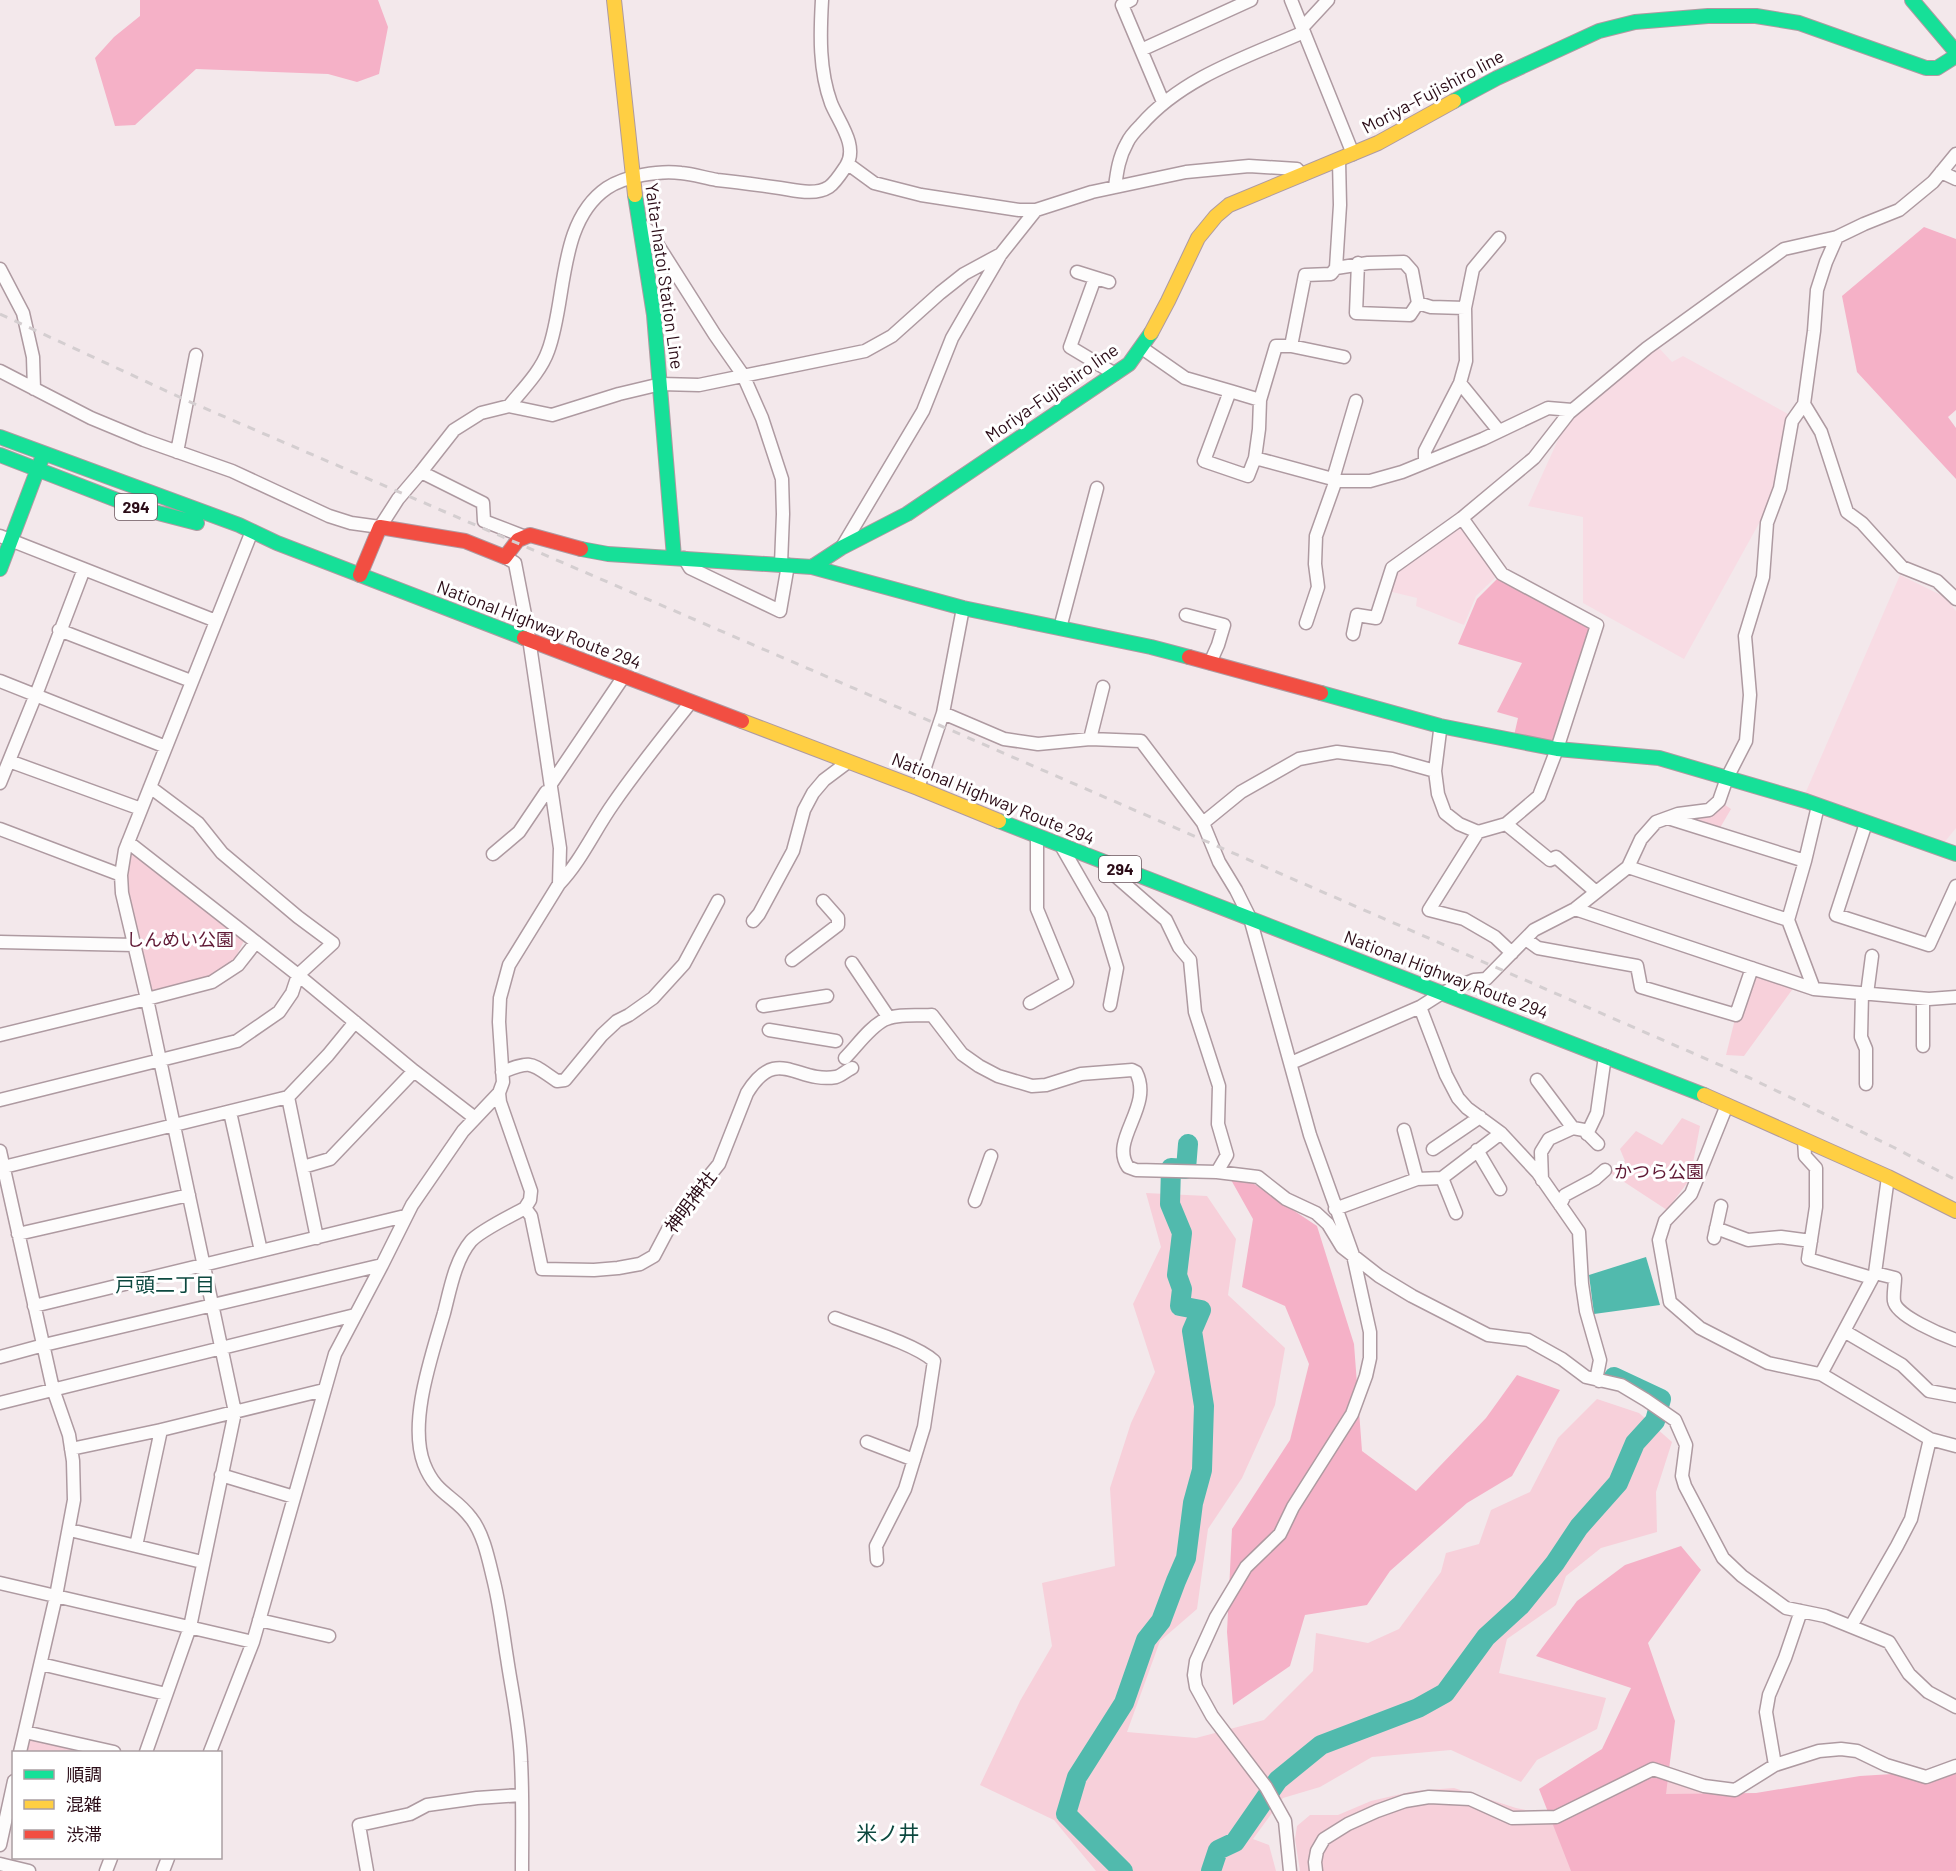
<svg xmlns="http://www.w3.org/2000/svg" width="1956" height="1871" font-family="Barlow,'Noto Sans JP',sans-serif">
<rect width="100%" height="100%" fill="#f3e8eb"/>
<path fill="#f8dce4" d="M1659,348l13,14 11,-6 105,58 -4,12v12l-11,60 -89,161 -101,-56v-86l-55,-11 34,-75 28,-32z
M1460,527l38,48 -22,21 -12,29 -48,-19 1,-8 -29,-7 7,-20z
M1900,575l45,22 11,14v217l-13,16 -138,-50z"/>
<path fill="#f7d0da" d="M1719,801l12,8 -14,24 -39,-19z
M128,842l119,93 -15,29 -31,16 -54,19 -25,-106z
M1752,968l45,15 -53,73 -18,-1 10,-40z
M1682,1118l18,8 -10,53 -23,31 -58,-38 16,-11 -5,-12 16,-18 26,14z
M1146,1193l61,3 29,43 -8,56 57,53 -10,57 -33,73 -34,51 -11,80 -37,32 -33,91 69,6 68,-18 49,-49 3,-38 52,10 31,-14 42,-57 5,-19 33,-9 12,-34 39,-18 28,-54 39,-39 42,14 33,29 -16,50 1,40 -56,16 -35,28 -10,29 -49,34 -8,34 107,25 -9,31 -60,31 -16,22 -70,-32 -79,7 -52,30 -37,11 -30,41 16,6 7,26h-180l-42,-51 -74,-35 40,-84 32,-55 -10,-63 73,-17 -5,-78 21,-65 24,-51 -22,-68 28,-57z
M29,1739l54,13h-57z
M1663,1770l51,17 27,84h-441l-5,-32 2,-13 13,-11h28l33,-14 43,-10 40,-3 62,20 54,11z"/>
<path fill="#f5b1c7" d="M140,0h238l10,27 -9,47 -22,8 -29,-8 -132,-5 -61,56 -20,1 -20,-68 19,-21 26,-21z
M1924,227l32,12v171l-8,7 8,11v51l-99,-107 -15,-76z
M1502,574l95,51 -40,124 -44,-9 5,-22 -21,-6 25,-49 -64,-19 19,-45z
M1221,1162l96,64 37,118 8,107 54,40 70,-73 31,-43 43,15 -48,86 -45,27 -77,68 -23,34 -62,10 -15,51 -57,39 -6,-73 5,-103 58,-89 19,-76 -24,-58 -43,-19 11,-68z
M1681,1546l20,24 -53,73 27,78 -9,73 90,-1 104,-17 96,-6v101h-385l-32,-82 63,-40 29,-61 -95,-32 41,-55 48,-36z"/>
<path fill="#51baad" d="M1646,1257l14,48 -66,9 -5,-39z"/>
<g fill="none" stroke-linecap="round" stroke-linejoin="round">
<path stroke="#51baad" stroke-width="20" d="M1123,1871l-57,-57 11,-37 47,-74 22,-63 15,-19 15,-40 10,-23 7,-55 9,-33 2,-64 -12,-75 9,-21 -21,-4 2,-17 -5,-14 5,-42 -12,-29 1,-36 15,1 2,-25
M1211,1871l7,-21 17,-8 43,-62 43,-35 97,-37 27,-15 41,-56 35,-32 34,-42 24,-36 39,-44 17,-40 20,-22 6,-22 -47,-22"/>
<defs>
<path id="street" d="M1131,0l-9,5 41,97
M1291,0l62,154
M1302,28l26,-28
M1141,50l110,-50
M848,164l26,19 47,12 98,15h17
M1941,172l15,7
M1115,187c2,-16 4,-30 12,-44 3,-7 9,-13 14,-18 42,-48 106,-68 163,-93
M640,224l9,7 66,104 28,40 19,43 20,61 1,35 -2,50
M1358,263l-2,50 54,2 8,-12
M1336,268l32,-5 36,-1 8,9 6,32 13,4 34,1
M0,269l23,44 10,44 1,32
M1077,272l32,10
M1095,278l-25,69 45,27
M1291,346l53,11
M1142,348l43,30 45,13 -26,70 44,15 7,-18 85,23h30l32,-9 81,-33 65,-31 24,2
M0,371l91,47 53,22 88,31 97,45 22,7 29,4 18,-28 23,-27
M1460,383l6,-22 -1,-53 8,-39 26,-31
M1230,391l30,9 16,-54h15l14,-71 26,-1 5,-6 4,-63 -1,-45
M1804,404l17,28 26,80 15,11 40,44 35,14 19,18
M509,406c14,-17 32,-35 39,-55 19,-50 9,-129 59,-163 18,-12 53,-18 74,-15 12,1 24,5 36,7 21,2 42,5 63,8 14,2 35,8 49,-1 6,-4 13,-15 17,-21 13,-20 -8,-45 -15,-63 -12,-33 -11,-68 -9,-103
M177,452l19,-97
M1255,458l4,-29 1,-29
M1425,462v-11l35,-68 39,48
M1333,479l23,-78
M0,536l216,85
M523,536l-39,-15 -1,-18 -62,-31 33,-42 27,-17 28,-7 43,9 67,-21 42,-10 38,1 166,-34 27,-15 48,-43 24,-19 37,-20
M842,547l81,-136 29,-73 15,-26 34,-58 35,-44 56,-18 94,-20 63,-6 48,3 5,6
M505,557l10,6 12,62 33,223 -1,36
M684,558l6,10 90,43 8,-46
M1186,615l38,10 -6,20 -8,18
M1306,623l12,-36 -3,-23 1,-28 20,-56
M1060,628l37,-140
M59,630l132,51
M1353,634l4,-19 19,3 16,-50 70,-50
M0,681l166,66
M943,713l61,26 34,5 52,-5 51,2 62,82 16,39 17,28 14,28 60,217 43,120 17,77v26l-4,18 -14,38 -59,93 -13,27 -34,33 -30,50 -20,44 -2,14 2,12 16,29 54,71 19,34 5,50
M1440,731l-5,40 3,23 7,19 14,11 19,8 28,-8 33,-28 18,-47 40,-124 -95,-51 -40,-56 72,-60 35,-45 78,-65 137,-99 53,-12
M1090,739l13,-52
M9,761l132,48
M0,783l39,-96 45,-118
M551,784l73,-108
M918,788l25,-75 20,-105
M1818,806l-13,55 -17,59 26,69 115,10 27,-2
M1668,818l137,43
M1203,823l38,-31 58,-33 38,-7 55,7 43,12
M1866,823l-30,92 93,30 27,-59
M1506,824l44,36 6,-3 40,35
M0,829l121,46
M1478,832l-49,78 35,9 31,18 17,16
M128,842l170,133 116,96 61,47
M1063,849l38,66 16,53 -7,37
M493,854l26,-22 27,-40
M1628,867l160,53
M1111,872l55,48 13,27 11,13 5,52 24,74 -1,38 9,31 -10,17
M1575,909l239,80
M753,921l6,-7 34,-63 11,-41 9,-17 11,-13 24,-18
M1527,940l11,8 99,18 4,21 95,28 16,-47
M0,942l134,3
M792,960l46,-35v-7l-15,-17
M852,963l37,55
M1862,993l-1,44 5,12v35
M1867,994l5,-38
M1923,999v47
M1030,1003l37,-21 -30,-73v-73
M763,1006l64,-10
M1420,1007l26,68 12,23 9,10 34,25 37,40 41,59 3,52 4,27 14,49 -3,15 2,6
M769,1030l67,11
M0,1035l147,-36 65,-17 26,-17 18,-23
M845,1058c12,-12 24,-30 39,-38 13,-7 34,-4 48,-5l30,39 17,12 19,10 34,10 14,-1 35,-11 51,-4 4,2c18,35 -27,67 -8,95l8,3 81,2 41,5 28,22 30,14 12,11 14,23 37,29 33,20 76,39 40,5 34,19 24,18 35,8 25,15 29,20 11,25 -4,31 3,10 38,72 19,18 44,32 39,8 64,26 20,32 19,18 28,15
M1291,1063l129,-56 22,-14 32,-13 12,-1 48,-49 41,-21 53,-42 13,-28 15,-17 22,-8 31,-4 10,-9 8,-23 19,-37 4,-46 -5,-59 18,-59 4,-54 13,-35 12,-67 12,-17 10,-73 3,-41 9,-28 11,-25 27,-13 35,-14 34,-28 23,-28
M502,1072c31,-12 28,-9 55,9l8,-1 37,-45 15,-14 12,-6 24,-17 31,-34 34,-63
M1537,1080l36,48
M288,1097l29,141
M0,1100l237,-59 42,-29 13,-19 6,-18 35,-32 -35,-26 -76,-64 -24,-30 -48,-36
M1727,1105l-36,89 -26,27 -6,19 11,62 30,26 68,35 56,12
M230,1112l31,139
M1404,1130l13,49
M1587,1134l10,-21 8,-57
M1804,1140l1,16 11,12v39l-8,52 64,19
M1433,1149l47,-32
M1477,1150l23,39
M0,1151l53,238 16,46 4,26 1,39 -18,96 -36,156
M303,1167l27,-8 84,-88
M0,1168l288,-71 40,-42 27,-33
M1888,1177l-13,96 -54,101 109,65 26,7
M1442,1178l14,35
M1542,1180l-1,-28 8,-13 24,-11 11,2 14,14
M975,1201l16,-45
M1560,1205l5,-10 30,-16 10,-9
M525,1208l6,8 11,53 52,1 24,-2 22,-4 14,-8 19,-36 46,-56 28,-71c30,-49 50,-9 89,-16 5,-1 11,-7 16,-9
M1335,1209l82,-30 25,-1 59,-45
M1716,1228l32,12 33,-3 30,4
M18,1234l171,-39
M1714,1238l7,-32
M1875,1273l20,5c0,7 -2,16 -1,23 2,15 48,34 62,39
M34,1306l371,-90
M835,1318c26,10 80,26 99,43l-10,66 -19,62 -29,57 1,14
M1844,1331l58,34 27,26 27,5
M0,1357l44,-12 338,-80
M0,1403l355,-88
M867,1442l47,18
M71,1449l90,-19 163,-40
M221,1475l73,22
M70,1530l132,32
M136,1546l25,-116
M0,1583l253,59
M259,1620l70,16
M1851,1626l46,-80 14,-27 19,-80
M41,1664l125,30
M25,1732l89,20
M146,1752l44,-125 45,-215 -88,-413 -25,-106 -1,-18 4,-25 127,-319
M210,1752l43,-110 82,-288 47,-89 30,-60 51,-74 36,-38
M1775,1765l-9,-53 3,-17 16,-37 16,-47
M0,1845l14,-64
M0,1864l29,7
M106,1871l5,-13
M163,1871l5,-13
M367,1871l-8,-46 51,-11 17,-9 50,-7 44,-3
M522,1871c0,-36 1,-73 -1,-109 -1,-35 -9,-70 -14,-104 -4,-25 -7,-51 -13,-76 -5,-20 -10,-48 -23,-64 -17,-23 -35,-23 -47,-54 -16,-42 8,-109 20,-151 6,-23 11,-53 27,-72 10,-11 40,-25 54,-33l5,-8 1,-9 -31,-89 -1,-9 4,-11 -4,-60 1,-24 9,-33 50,-81c22,-23 35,-53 54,-80 24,-35 51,-68 78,-102
M1316,1871l-1,-9 2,-11 7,-12 24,-15 29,-13 28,-10 24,-4 41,2 42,19 44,-1 97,-48 51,17 31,4 40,-25 44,-14 22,-2 16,2 29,14 40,12 30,-11"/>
<path id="fast" d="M1912,0l44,52
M1454,101l43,-23 102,-47 36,-9 73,-6h48l43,7 127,45h11l19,-12
M635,195l19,120 20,242
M0,437l239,88 38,18 247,95
M0,455l135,52 62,16
M581,549l27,5 204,13 29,-19 66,-34 222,-150 22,-31
M812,567l151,41 188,39 38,10
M0,569l42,-111
M1321,693l119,33 117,23 102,9 147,43 150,53
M999,821l705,274"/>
<path id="slow" d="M614,0l21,195
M1151,333l17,-32 30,-63 18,-22 13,-11 149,-62 76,-42
M742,721l176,67 81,33
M1704,1095l184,82 68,34"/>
<path id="jam" d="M360,575l20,-48 85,14 40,16 13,-17 12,-5 51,14
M524,638l218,83
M1189,657l132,36"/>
</defs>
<use href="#street" stroke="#ae9aa1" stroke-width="15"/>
<use href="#fast" stroke="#ae9aa1" stroke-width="16"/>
<use href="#slow" stroke="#ae9aa1" stroke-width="16"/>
<use href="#jam" stroke="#ae9aa1" stroke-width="16"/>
<use href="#street" stroke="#fdfcfc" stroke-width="12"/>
<use href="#fast" stroke="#16e098" stroke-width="14"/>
<use href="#slow" stroke="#ffcf43" stroke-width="14"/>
<use href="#jam" stroke="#f24e42" stroke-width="14"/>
<path stroke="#d4ced0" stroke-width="3" stroke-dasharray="8 8" stroke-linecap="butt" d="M0,314l188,87 751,324 811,353 143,69 63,33"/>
</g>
<g text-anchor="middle" stroke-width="6" stroke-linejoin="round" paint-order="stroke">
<g fill="#fff" stroke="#6b555d" stroke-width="1.5">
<rect x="115" y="494" width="42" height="26" rx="4.5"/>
<rect x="1099" y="856" width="42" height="26" rx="4.5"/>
</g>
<g font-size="16" font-weight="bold" fill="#2b0c17">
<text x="136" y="513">294</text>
<text x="1120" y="875">294</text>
</g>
<g font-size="18" fill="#2b0c17" stroke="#fff">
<text transform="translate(1433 92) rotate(-28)" y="6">Moriya-Fujishiro line</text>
<text transform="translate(664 276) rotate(82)" y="6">Yaita-Inatoi Station Line</text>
<text transform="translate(1052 393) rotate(-35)" y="6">Moriya-Fujishiro line</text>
<text transform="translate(539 625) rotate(21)" y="6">National Highway Route 294</text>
<text transform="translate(993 799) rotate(22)" y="6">National Highway Route 294</text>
<text transform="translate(1446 975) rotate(21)" y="6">National Highway Route 294</text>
<text transform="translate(691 1202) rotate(-53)" y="6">神明神社</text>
</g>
<g font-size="18" fill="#5f1834" stroke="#fff">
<text x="180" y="946">しんめい公園</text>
<text x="1659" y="1178">かつら公園</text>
</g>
<g font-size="20" fill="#0c483f" stroke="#fff">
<text x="165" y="1292">戸頭二丁目</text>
</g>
<g font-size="21" fill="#0c483f" stroke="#fff">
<text x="888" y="1841">米ノ井</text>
</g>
</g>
<rect x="12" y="1751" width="210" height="108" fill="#ffffff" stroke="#aa9ea2" stroke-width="1.5"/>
<rect x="24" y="1770" width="30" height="9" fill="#16e098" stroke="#aa9ea2" stroke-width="1.5"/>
<text x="66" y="1781" font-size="18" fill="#2b0c17">順調</text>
<rect x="24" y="1800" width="30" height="9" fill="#ffcf43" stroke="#aa9ea2" stroke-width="1.5"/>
<text x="66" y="1811" font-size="18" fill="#2b0c17">混雑</text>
<rect x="24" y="1830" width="30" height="9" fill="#f24e42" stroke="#aa9ea2" stroke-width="1.5"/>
<text x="66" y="1841" font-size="18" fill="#2b0c17">渋滞</text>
</svg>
